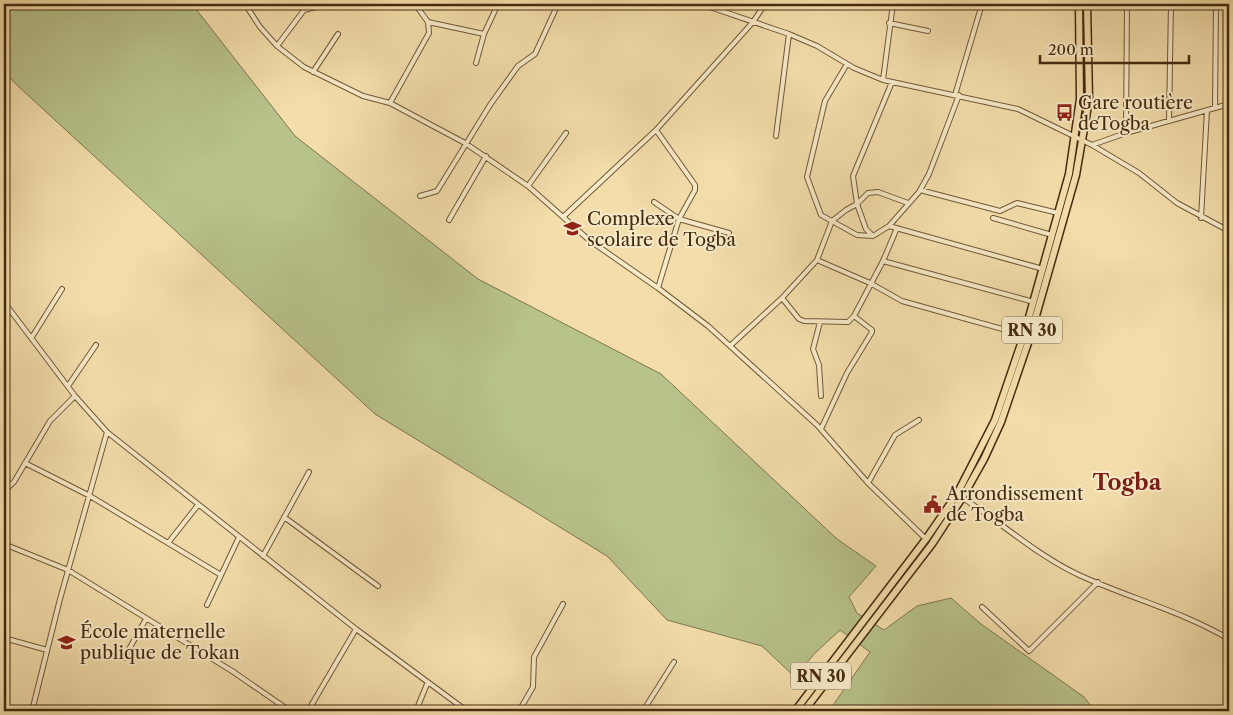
<svg xmlns="http://www.w3.org/2000/svg" width="1233" height="715" font-family="'Libre Caslon Text',serif">
<rect width="100%" height="100%" fill="#f3deab"/>
<filter id="stains"><feTurbulence type="fractalNoise" baseFrequency=".004" numOctaves="4"/><feColorMatrix values="0 0 0 0 .2 0 0 0 0 .09 0 0 0 0 .02 0 0 0 .5 -.17"/></filter>
<radialGradient id="worn" r=".72"><stop offset=".6" stop-color="#630" stop-opacity="0"/><stop offset="1" stop-color="#630" stop-opacity=".3"/></radialGradient>
<path fill="#b8c28b" stroke="#7f764e" d="M4,4h188l103,132 183,143 183,95 176,165 39,27 -27,31 8,16 27,17 33,-24 34,-8 30,26 103,73 11,14h-266l41,-59 -30,-22 -25,23 -20,24 -33,-31 -95,-26 -60,-64 -232,-142 -356,-327 -15,-15z"/>
<g fill="none" stroke-linecap="round" stroke-linejoin="round">
<defs>
<path id="minor" d="M245,4l15,23 17,19 27,21 59,29 27,7 75,40 63,43 61,54 69,48 50,38 109,99 51,58 58,56
M701,4l88,30 28,12 37,22 29,12 135,29 74,36 34,-12 103,-29
M428,22l56,12
M889,23l39,8
M277,46l27,-36 24,-6
M476,63l8,-29 14,-30
M847,64l-22,37 -18,76 14,38 36,20 16,1 16,-10 30,-34 10,-18 30,-79
M313,72l25,-38
M883,80l10,-76
M955,95l27,-91
M390,103l39,-70 -1,-11 -13,-18
M1215,108l1,-104
M1169,120l2,-116
M656,130l39,55v5l-16,29 -21,69
M1126,133l1,-129
M776,136l13,-102
M1092,145l47,28 38,30 52,28
M528,186l38,-53
M920,190l80,21 17,-8 41,10
M420,196l17,-5 53,-86 28,-39 17,-12 23,-50
M654,202l25,17 50,14
M563,217l93,-87 97,-108 12,-18
M993,218l59,17
M1201,218l6,-108
M449,220l37,-64
M889,226l154,43
M873,236l-7,-7 -9,-25 -4,-28 39,-94
M817,260l53,23 32,18 122,34
M883,261l151,41
M782,298l17,21 5,2 44,1 6,-6 29,-55 14,-33
M4,302l71,94 32,36 249,197 111,82
M820,322l-7,27 6,16 2,31
M32,337l30,-48
M731,345l51,-47 35,-38 15,-39 14,-11 11,-6 11,-11 10,-1 30,11
M68,386l28,-41
M821,429l26,-56 25,-41v-2l-18,-14
M25,463l65,33 131,79
M868,483l27,-48 24,-15
M4,491l10,-9 36,-61 25,-25
M961,497c40,25 75,58 118,78 50,23 100,35 150,64
M284,517l94,69
M168,543l30,-38
M4,544l64,26 164,101 58,40
M263,556l46,-84
M207,605l32,-68
M982,607l47,44 69,-69
M1224,636l5,-6
M4,638l43,12
M124,658l22,-39
M32,708l8,3
M32,711l28,-112 47,-167
M308,711l48,-82
M416,711l11,-27
M519,711l14,-24 1,-30 29,-53
M643,711l31,-49"/>
<path id="primary" d="M795,711l131,-172 31,-45 38,-74 29,-85 45,-161 11,-75 -1,-95
M804,711l128,-167 30,-46 22,-39 17,-37 29,-85 46,-162 13,-75 -2,-96"/>
</defs>
<use href="#minor" stroke="#715837" stroke-width="6"/>
<use href="#primary" stroke="#462b10" stroke-width="9"/>
<use href="#minor" stroke="#f7eac8" stroke-width="4"/>
<use href="#primary" stroke="#f3deab" stroke-width="6"/>
</g>
<defs>
<symbol id="bus-bare" viewBox="-9 -9 18 18"><path d="M-5-6H5V4H4V6H2V4H-2V6H-4V4H-5ZM-3.5-4V0h7V-4ZM-3.5 1.2v1.5H-2V1.2ZM2 1.2v1.5H3.5V1.2Z" fill="#8f2418" stroke="#f7eac8" stroke-width="2.5" paint-order="stroke"/></symbol>
<symbol id="school-bare" viewBox="-9 -9 18 18"><path d="M0-5L7-2L0 1L-7-2ZM-4 1L0 2.5L4 1V4Q0 6-4 4Z" fill="#8f2418" stroke="#f7eac8" stroke-width="2.5" paint-order="stroke"/></symbol>
<symbol id="civic-bare" viewBox="-9 -9 18 18"><path d="M-.6-6.5H3V-4.5H.6V-3L4-1V1h2V6H-6V1h2V-1L-.6-3ZM-1.2 2.5V6h2.4V2.5Z" fill="#8f2418" stroke="#f7eac8" stroke-width="2.5" paint-order="stroke"/></symbol>
</defs>
<g fill-rule="evenodd">
<use href="#bus-bare" x="1052" y="100" width="25" height="25"/>
<use href="#school-bare" x="560" y="216" width="25" height="25"/>
<use href="#civic-bare" x="920" y="492" width="25" height="25"/>
<use href="#school-bare" x="54" y="630" width="25" height="25"/>
</g>
<g text-anchor="middle" stroke-width="4" stroke-linejoin="round" paint-order="stroke">
<g fill="#f7eac8" stroke="#7b6447" stroke-width="1">
<rect x="1002" y="316.5" width="60" height="27" rx="4"/>
<rect x="791" y="662.5" width="60" height="27" rx="4"/>
</g>
<g font-size="16" font-weight="bold" fill="#462b10">
<text x="1032" y="336">RN 30</text>
<text x="821" y="682">RN 30</text>
</g>
<g font-size="18" fill="#462b10" stroke="#f7eac8" text-anchor="start">
<text x="1078" y="109">Gare routière<tspan x="1078" dy="21">deTogba</tspan></text>
<text x="587" y="225">Complexe<tspan x="587" dy="21">scolaire de Togba</tspan></text>
<text x="946" y="500">Arrondissement<tspan x="946" dy="21">de Togba</tspan></text>
<text x="80" y="638">École maternelle<tspan x="80" dy="21">publique de Tokan</tspan></text>
</g>
<g font-size="22" font-weight="bold" fill="#7a1f14" stroke="#f7eac8">
<text x="1127" y="490">Togba</text>
</g>
</g>
<rect width="1233" height="715" fill="none" stroke="#f3deab" stroke-width="20"/>
<rect x="5" y="5" width="1223" height="705" fill="none" stroke="#462b10" stroke-width="2.5"/>
<rect x="10" y="10" width="1213" height="695" fill="none" stroke="#462b10"/>
<path d="M1040 55v8h149v-8" fill="none" stroke="#462b10" stroke-width="2.5"/>
<text x="1048" y="55" font-size="15" fill="#462b10" stroke="#f7eac8" stroke-width="4" paint-order="stroke">200 m</text>
<rect width="100%" height="100%" filter="url(#stains)"/>
<rect width="100%" height="100%" fill="url(#worn)"/>
</svg>
